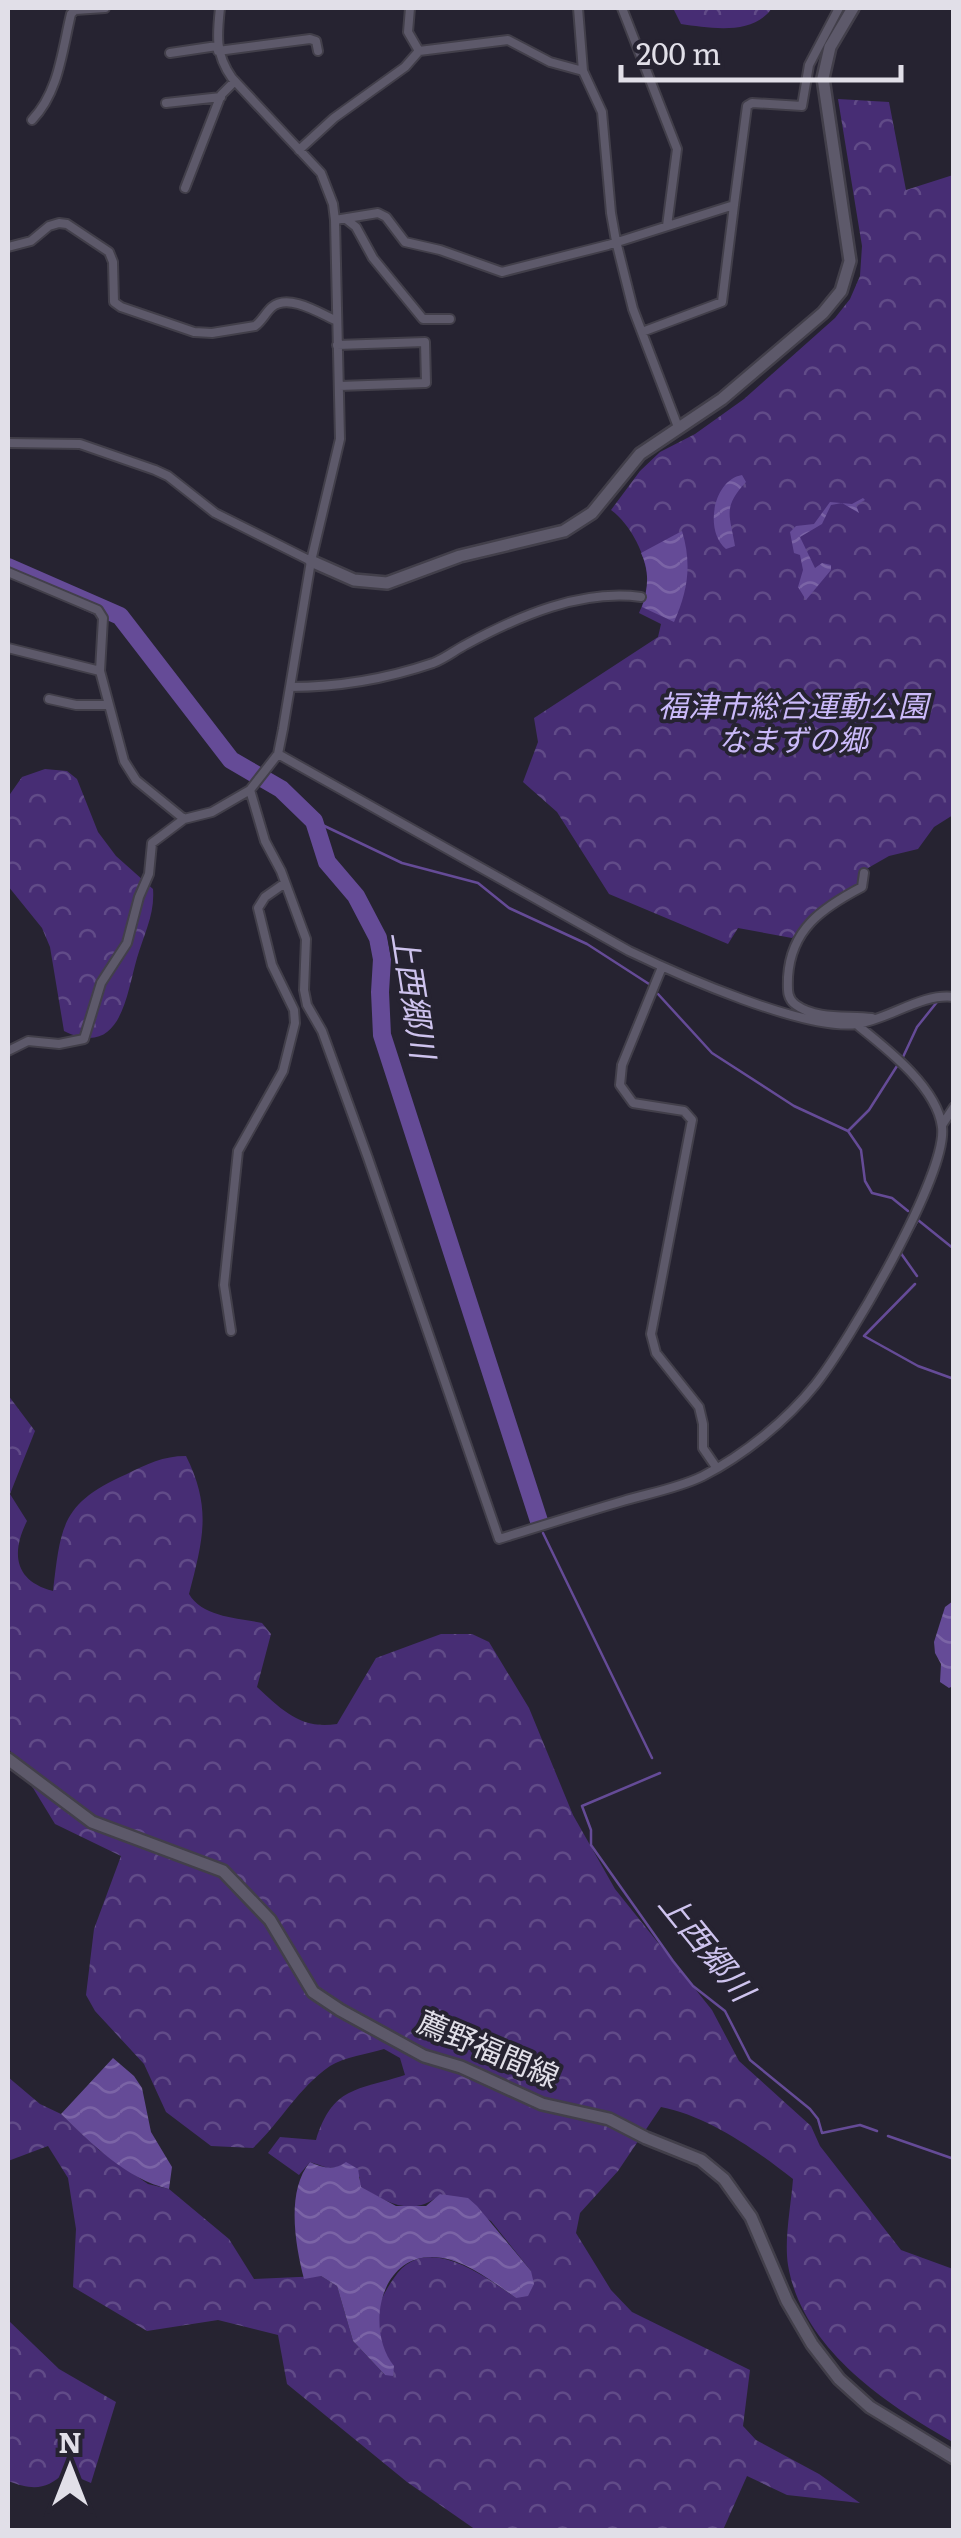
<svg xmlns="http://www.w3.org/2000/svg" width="961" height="2538" font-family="Literata,'Noto Sans JP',serif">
<defs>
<pattern id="forest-crowns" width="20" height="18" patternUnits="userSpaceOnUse" patternTransform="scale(2.5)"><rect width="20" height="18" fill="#472d74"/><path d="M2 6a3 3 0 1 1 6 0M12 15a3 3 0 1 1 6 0" fill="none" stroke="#614b88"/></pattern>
<pattern id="water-waves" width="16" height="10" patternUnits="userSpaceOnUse" patternTransform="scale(2.5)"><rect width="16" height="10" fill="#654b97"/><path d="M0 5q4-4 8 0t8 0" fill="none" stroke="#7b64a6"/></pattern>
</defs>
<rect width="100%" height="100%" fill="#262331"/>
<path fill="url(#forest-crowns)" d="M673,8h99c-19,28 -62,20 -91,16z
M838,99l51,3 17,88 47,-15v640l-19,12 -16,22 -29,7 -28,16 -1,12 -32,17 -36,37 -54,-10 -10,16 -119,-50 -52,-82 -34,-30 15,-40 -4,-24 124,-81 3,-13 -22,-11c3,-7 7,-16 8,-23 4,-27 -15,-65 -36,-80l29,-39 20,-19 35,-18 49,-35 91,-81 15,-19 10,-23 2,-30z
M45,769l22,2 10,8 21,53 18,24 37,33c2,25 -9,45 -16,69 -11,38 -16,101 -73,73l-14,-84 -8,-19 -34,-42v-89l14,-20z
M8,1395l27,36 -25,63 17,27c-16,32 -13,60 26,70 8,-67 9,-88 74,-117 20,-10 36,-18 59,-18 26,52 17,84 3,138 13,23 49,24 73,29l9,11 -14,53c25,23 44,43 80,37l39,-66 65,-24h31l17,8 40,66 44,107 42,74 97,121 27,51 72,65 9,20 81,104 52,19v173c-68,-38 -151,-94 -165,-177 -4,-26 3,-59 5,-86 -37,-29 -85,-63 -132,-72l-43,64 -38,42 -4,20 35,57 21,22 118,58 -7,56 13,14 63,34 41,29 -73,-8 -40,-19 -24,54h-247l-69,-48 -120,-98 -9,-49 -60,-15 -71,11 -74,-44 3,-58 -8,-51 -20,-32 -40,15v-84l32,27 21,10 38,36 49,34 21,5 60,50 25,40 67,-3 16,10 16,55 32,34c-3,-20 -9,-42 -7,-62 1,-12 9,-25 16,-35 31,-47 90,-2 122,20l15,-27 -40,-50 -50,-27c-29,24 -52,9 -81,-7v-10l-20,-10 -12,1 -18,-6 -11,13 -31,-22 12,-16 36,3c17,-54 40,-49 89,-65l-5,-17 -16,-9c-16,5 -40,8 -54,17 -32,22 -50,57 -77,82l-42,-2 -45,-34 -22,-48 -49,-53 -9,-16 8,-66 27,-73 -66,-32 -47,-77z
M8,2320l51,49 57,33 -25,81 -26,-11c-19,19 -33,18 -57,9z"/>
<path fill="url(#water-waves)" d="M742,475l4,7c-24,26 -16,33 -11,64l-9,3c-22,-18 -13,-69 16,-74z
M863,498l2,2 -9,5 3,8 -17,-10 -11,2 -9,19 -22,13 15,31 7,-5 9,2v5l-25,30 -8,-13 5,-17 -3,-15 -6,-2 -4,-21 6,-6 18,-2 16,-22 22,2z
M682,531c10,33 6,60 -8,91l-32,-15c6,-19 8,-36 -1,-54z
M953,1601v85l-4,2 -9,-6 1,-18 -6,-11 -1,-11 11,-35z
M113,2058l21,18 8,12 9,44 21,35 -3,22c-43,-10 -77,-45 -108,-75z
M310,2162c12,6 25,9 36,0l12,7 3,18 35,19h30l14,-12 28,4 9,8 54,65 3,13 -6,12 -12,2c-23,-16 -54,-41 -84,-41 -54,0 -66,74 -38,109l-1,10 -8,-1 -32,-34 -16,-55 -16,-10 -17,3c-9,-35 -18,-88 6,-117z"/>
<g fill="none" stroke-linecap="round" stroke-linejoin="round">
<path stroke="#654b97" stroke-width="2.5" d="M314,821l88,42 76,20 31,25 78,36 62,40
M658,994l54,59 82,53 54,25 13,19 4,31 7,12 20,5 16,13
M903,1057l14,-30 20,-25
M848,1131l21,-21 28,-44
M917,1276l-17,-24 18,-32 36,29
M915,1284l-51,52 54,30 36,13
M543,1533l109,225
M660,1773l-78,33 9,24v15l82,116 20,25 32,25 25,49 60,49 8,10 4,14 38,-8 17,6
M888,2136l66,23"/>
<path stroke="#654b97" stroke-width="18" d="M8,567l112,49 111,144 50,29 33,32 13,41 29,34 22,42 4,21 -2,33 2,43 157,486"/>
<defs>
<path id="street" d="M410,8l-2,24 11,19
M578,8l5,63 19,41 9,101 5,28 17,68 45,118
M622,8l55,141 -10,77
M218,51l92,-12 6,2 2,10
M170,53l47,-7
M166,103l55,-6
M32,120c27,-28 30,-69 39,-106l4,-4 30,-2
M299,150l35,-32 71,-51 14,-16 89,-11 42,22 33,9
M185,188l36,-93 14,-14
M346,219l10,8 17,31 50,61h27
M335,220l43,-7 8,4 19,25 35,8 62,22 106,-27 126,-40 13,-99 5,-3 50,3 7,-41 30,-57
M8,247l23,-6 18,-15 10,-3 8,1 42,28 4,10 1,40 7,5 73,25 18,1 43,-7c7,-5 11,-14 17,-19 17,-14 49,7 65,14
M642,332l80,-30 12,-97
M337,345l88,-3 1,41 -87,3
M8,443l72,1 75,26 13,6 47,37 96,48
M8,572l90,38 5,8 -3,53 24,90 12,19 48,39
M8,648l92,23
M290,687c50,0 96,-8 143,-24 13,-5 22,-13 34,-19 52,-28 114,-55 174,-47
M49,699l27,6h31
M278,754l351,197c50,24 176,80 228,73 33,-5 64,-31 97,-27
M250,790l15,51 16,30 25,68 -2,51 3,15 15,26 46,127 131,381c42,-13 83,-26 124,-38 27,-8 56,-13 80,-25 41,-21 83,-55 112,-91 32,-40 133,-211 127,-258 -5,-40 -56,-79 -86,-103
M864,873l-2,14c-40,21 -71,42 -74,90 0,11 -2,21 8,28 21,15 52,10 76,13
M662,967l-40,98 -2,20 13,18 51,8 8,9 -41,214 5,19 43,54 4,17v24l13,19
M8,1051l20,-10 31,3 25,-5 17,-56 26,-40 12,-46 10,-23 3,-31 32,-24 28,-7 38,-22 28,-36 5,-25 28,-168 29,-122 -5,-219 -2,-16 -12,-31 -89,-95c-17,-24 -15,-43 -12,-70
M942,1125l12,-18
M231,1331l-7,-46 14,-134 45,-80 12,-48 -1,-13 -22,-45 -14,-57 7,-11 20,-14"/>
<path id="secondary" d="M311,561l43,19 33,3 73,-27 104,-25 28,-18 48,-59 82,-55 101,-86 18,-22 9,-30 -27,-183 7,-31 23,-39
M8,1759l84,63 131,49 47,49 43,72 27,18 84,46 37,11 81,37 67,15 37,19 55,22 23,19 27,38 36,84 25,43 27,35 31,28 84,51"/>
</defs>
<use href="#street" stroke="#423f4a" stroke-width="12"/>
<use href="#secondary" stroke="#423f4a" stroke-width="16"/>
<use href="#street" stroke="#5d596a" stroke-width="8"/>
<use href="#secondary" stroke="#5d596a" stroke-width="11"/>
</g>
<g text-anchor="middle" stroke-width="8" stroke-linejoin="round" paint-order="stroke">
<g font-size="30" font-style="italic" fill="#cbbafa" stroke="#262331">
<text x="793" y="717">福津市総合運動公園<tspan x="793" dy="34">なまずの郷</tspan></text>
</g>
<g font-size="30" fill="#e1dfe8" stroke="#262331">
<text transform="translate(488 2050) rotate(23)" y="10">薦野福間線</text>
</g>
<g font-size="32" font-style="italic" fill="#cec3ee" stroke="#262331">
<text transform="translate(413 995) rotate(81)" y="11">上西郷川</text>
<text transform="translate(706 1947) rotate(51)" y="11">上西郷川</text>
</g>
</g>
<rect width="961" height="2538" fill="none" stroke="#e1dfe8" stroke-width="20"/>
<g transform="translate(70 2468)" stroke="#262331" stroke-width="8" paint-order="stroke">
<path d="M0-8L18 38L0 25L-18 38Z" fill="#e1dfe8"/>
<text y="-15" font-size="28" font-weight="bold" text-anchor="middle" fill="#e1dfe8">N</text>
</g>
<path d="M621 65v15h280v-15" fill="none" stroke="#e1dfe8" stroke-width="5"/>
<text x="636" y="65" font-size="30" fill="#e1dfe8" stroke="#262331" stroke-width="8" paint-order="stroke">200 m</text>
</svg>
